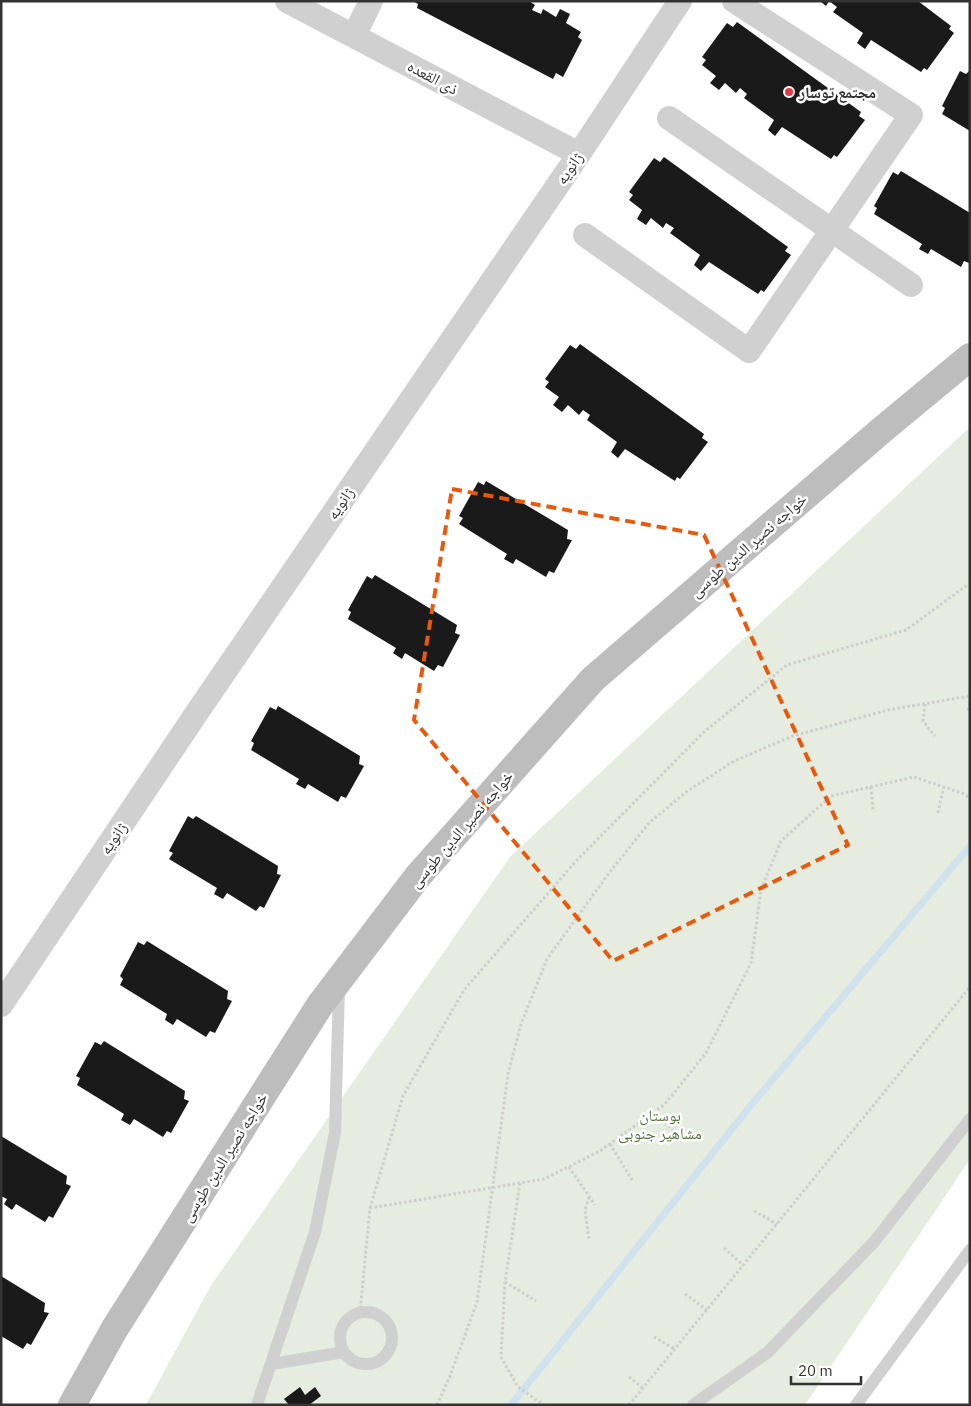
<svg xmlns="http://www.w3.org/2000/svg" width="971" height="1406" font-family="'IBM Plex Sans','Noto Naskh Arabic',sans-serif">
<rect width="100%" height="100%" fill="#fff"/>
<path fill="#e6ecdf" d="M970,427v732l-165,246h-659l64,-118 300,-430z"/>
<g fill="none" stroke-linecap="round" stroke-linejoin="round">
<path stroke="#cfe2ee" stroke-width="7" d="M511,1405l241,-301 218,-258"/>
</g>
<path fill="#1a1a1a" d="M413,1h116l6,4 -3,5 9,4 2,-5 13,8 4,-8 10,5 -4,9 15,9 -3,5 4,3 -19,37 -7,-4 -3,6 -136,-71 1,-4z
M820,1h98l33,25 -2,3 5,4 -27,37 -3,-2 -3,4 -50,-32 -6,9 -8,-6 6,-10 -30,-21 4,-5 -8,-6 -3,5z
M737,22l124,90 -2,4 6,4 -28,37 -3,-2 -3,4 -49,-32 -7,9 -7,-6 6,-10 -30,-22 3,-4 -7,-6 -4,5 -11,-10 -6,7 -9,-7 6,-7 -14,-11 4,-5 -4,-3 25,-34 6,4z
M960,71l6,3 3,-3h1v60l-28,-17 3,-6 -3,-2z
M664,157l124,90 -3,4 6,4 -27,37 -3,-2 -3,4 -49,-32 -8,9 -7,-6 6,-10 -30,-22 4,-5 -8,-5 -3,5 -12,-10 -5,7 -9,-6 5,-9 -13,-10 4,-5 -4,-3 25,-34 6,4z
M901,171l69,42v48l-1,2 -5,-2 -3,6 -30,-18 -3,5 -9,-5 3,-5 -48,-30 3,-6 -3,-2 19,-34 5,3z
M580,344l124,90 -2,4 6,4 -28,37 -3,-2 -2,4 -50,-32 -7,9 -7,-6 6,-10 -30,-22 3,-5 -7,-5 -4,5 -11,-10 -6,7 -9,-7 6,-8 -14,-10 4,-5 -4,-3 25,-34 6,4z
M486,481l82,49 -1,9 5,1 -18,33 -5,-2 -3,6 -30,-18 -3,5 -9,-5 3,-5 -48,-30 4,-6 -4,-2 19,-34 6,3z
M375,575l82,50 -2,8 5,2 -17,32 -5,-2 -4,6 -29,-18 -3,6 -9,-6 3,-5 -48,-29 3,-7 -3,-2 19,-34 5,3z
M278,706l82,50 -1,8 5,2 -18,32 -5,-2 -3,6 -30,-18 -3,5 -9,-5 3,-5 -48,-29 3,-7 -3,-2 19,-34 6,3z
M188,816l5,3 3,-3 82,50 -1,8 4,1 -17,33 -4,-2 -4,5 -29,-18 -4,6 -9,-5 3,-6 -48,-29 4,-6 -4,-2z
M147,941l81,50 -1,8 5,2 -17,32 -5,-2 -4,6 -29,-18 -4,6 -8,-5 2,-6 -47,-29 3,-6 -3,-3 18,-34 6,3z
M104,1041l81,50 -1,8 5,2 -18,32 -4,-2 -4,6 -29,-18 -4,6 -9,-5 3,-6 -47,-29 3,-7 -4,-2 19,-34 6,3z
M1,1136l66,40 -1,8 5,2 -18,32 -4,-2 -4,6 -29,-18 -4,6 -8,-6 3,-5 -6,-3z
M1,1276l44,27 -1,9 5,1 -18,32 -4,-2 -4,6 -22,-13z
M300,1387l5,8 10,-8 6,9 -12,9h-20l-5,-6z"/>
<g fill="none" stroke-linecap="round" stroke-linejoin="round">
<path stroke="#cdcdcd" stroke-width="3" stroke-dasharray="2.5 2.5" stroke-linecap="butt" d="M970,703l-2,7 2,2
M925,704l-2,17 12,15
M871,787l2,24
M938,813l6,-27
M654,1112l21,20
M610,1144l22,36
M569,1167l26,38
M520,1183l-15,99 -4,75 17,30 26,18
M589,1197l-4,13 4,29
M370,1208l33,-112 61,-106 112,-129 129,-130 82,-66 119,-35 64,-47
M754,1211l23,13
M724,1248l19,17
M505,1282l31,19
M685,1294l22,16
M360,1313l10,-105 174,-29 56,-28 65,-47 41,-51 45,-90 10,-73 20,-49 50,-45 83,-19 48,16 8,5
M654,1337l21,12
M629,1377l14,11
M437,1405l13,-29 27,-74 31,-228 13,-50 26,-65 62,-86 40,-50 37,-31 48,-31 59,-25 95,-26 82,-14
M629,1405l341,-418"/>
<path stroke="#d0d0d0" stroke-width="12" d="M340 1338a26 26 0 1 1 52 0a26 26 0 1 1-52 0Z
M272,1364l72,-12
M257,1405l58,-173 20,-99 4,-146
M693,1405l75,-53 106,-110 96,-123
M856,1405l114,-155"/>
<path stroke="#d0d0d0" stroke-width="24" d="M287,1l292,153
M354,36l17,-35
M669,118l242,167
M585,235l164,116 162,-236 -177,-114
M1,1005l197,-294 381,-557 101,-153"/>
<path stroke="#bdbdbd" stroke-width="28" d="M72,1405l43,-77 205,-323 98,-129 175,-197 290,-250 87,-72"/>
</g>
<path fill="none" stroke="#e8590c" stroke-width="4" stroke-dasharray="10 6" stroke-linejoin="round" d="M452,489l252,46 144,310 -235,116 -199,-241z"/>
<circle fill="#e63946" stroke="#fff" stroke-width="2" cx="789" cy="92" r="5"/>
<g text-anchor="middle" stroke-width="5" stroke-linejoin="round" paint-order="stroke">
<g font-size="16" fill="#333" stroke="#fff">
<text transform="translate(433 77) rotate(28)" y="6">ذی القعده</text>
<text transform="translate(569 168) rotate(-56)" y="6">ژانویه</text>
<text transform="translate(340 503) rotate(-56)" y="6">ژانویه</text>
<text transform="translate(748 545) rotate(-41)" y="6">خواجه نصیر الدین طوسی</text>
<text transform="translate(461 829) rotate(-49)" y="6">خواجه نصیر الدین طوسی</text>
<text transform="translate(113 838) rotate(-56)" y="6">ژانویه</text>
<text transform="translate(224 1157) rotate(-58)" y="6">خواجه نصیر الدین طوسی</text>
</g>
<g font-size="16" font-weight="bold" fill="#333" stroke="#fff" text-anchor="start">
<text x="799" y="98">مجتمع توسار</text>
</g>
<g font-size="16" fill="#56703f" stroke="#fff">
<text x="660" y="1121">بوستان<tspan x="660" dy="18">مشاهیر جنوبی</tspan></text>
</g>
</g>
<rect width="971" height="1406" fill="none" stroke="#333333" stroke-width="5"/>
<path d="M791 1376v8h70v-8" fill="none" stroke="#333333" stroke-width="2.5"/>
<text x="798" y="1376" font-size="15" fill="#333333" stroke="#ffffff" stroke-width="4" paint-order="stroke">20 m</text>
</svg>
